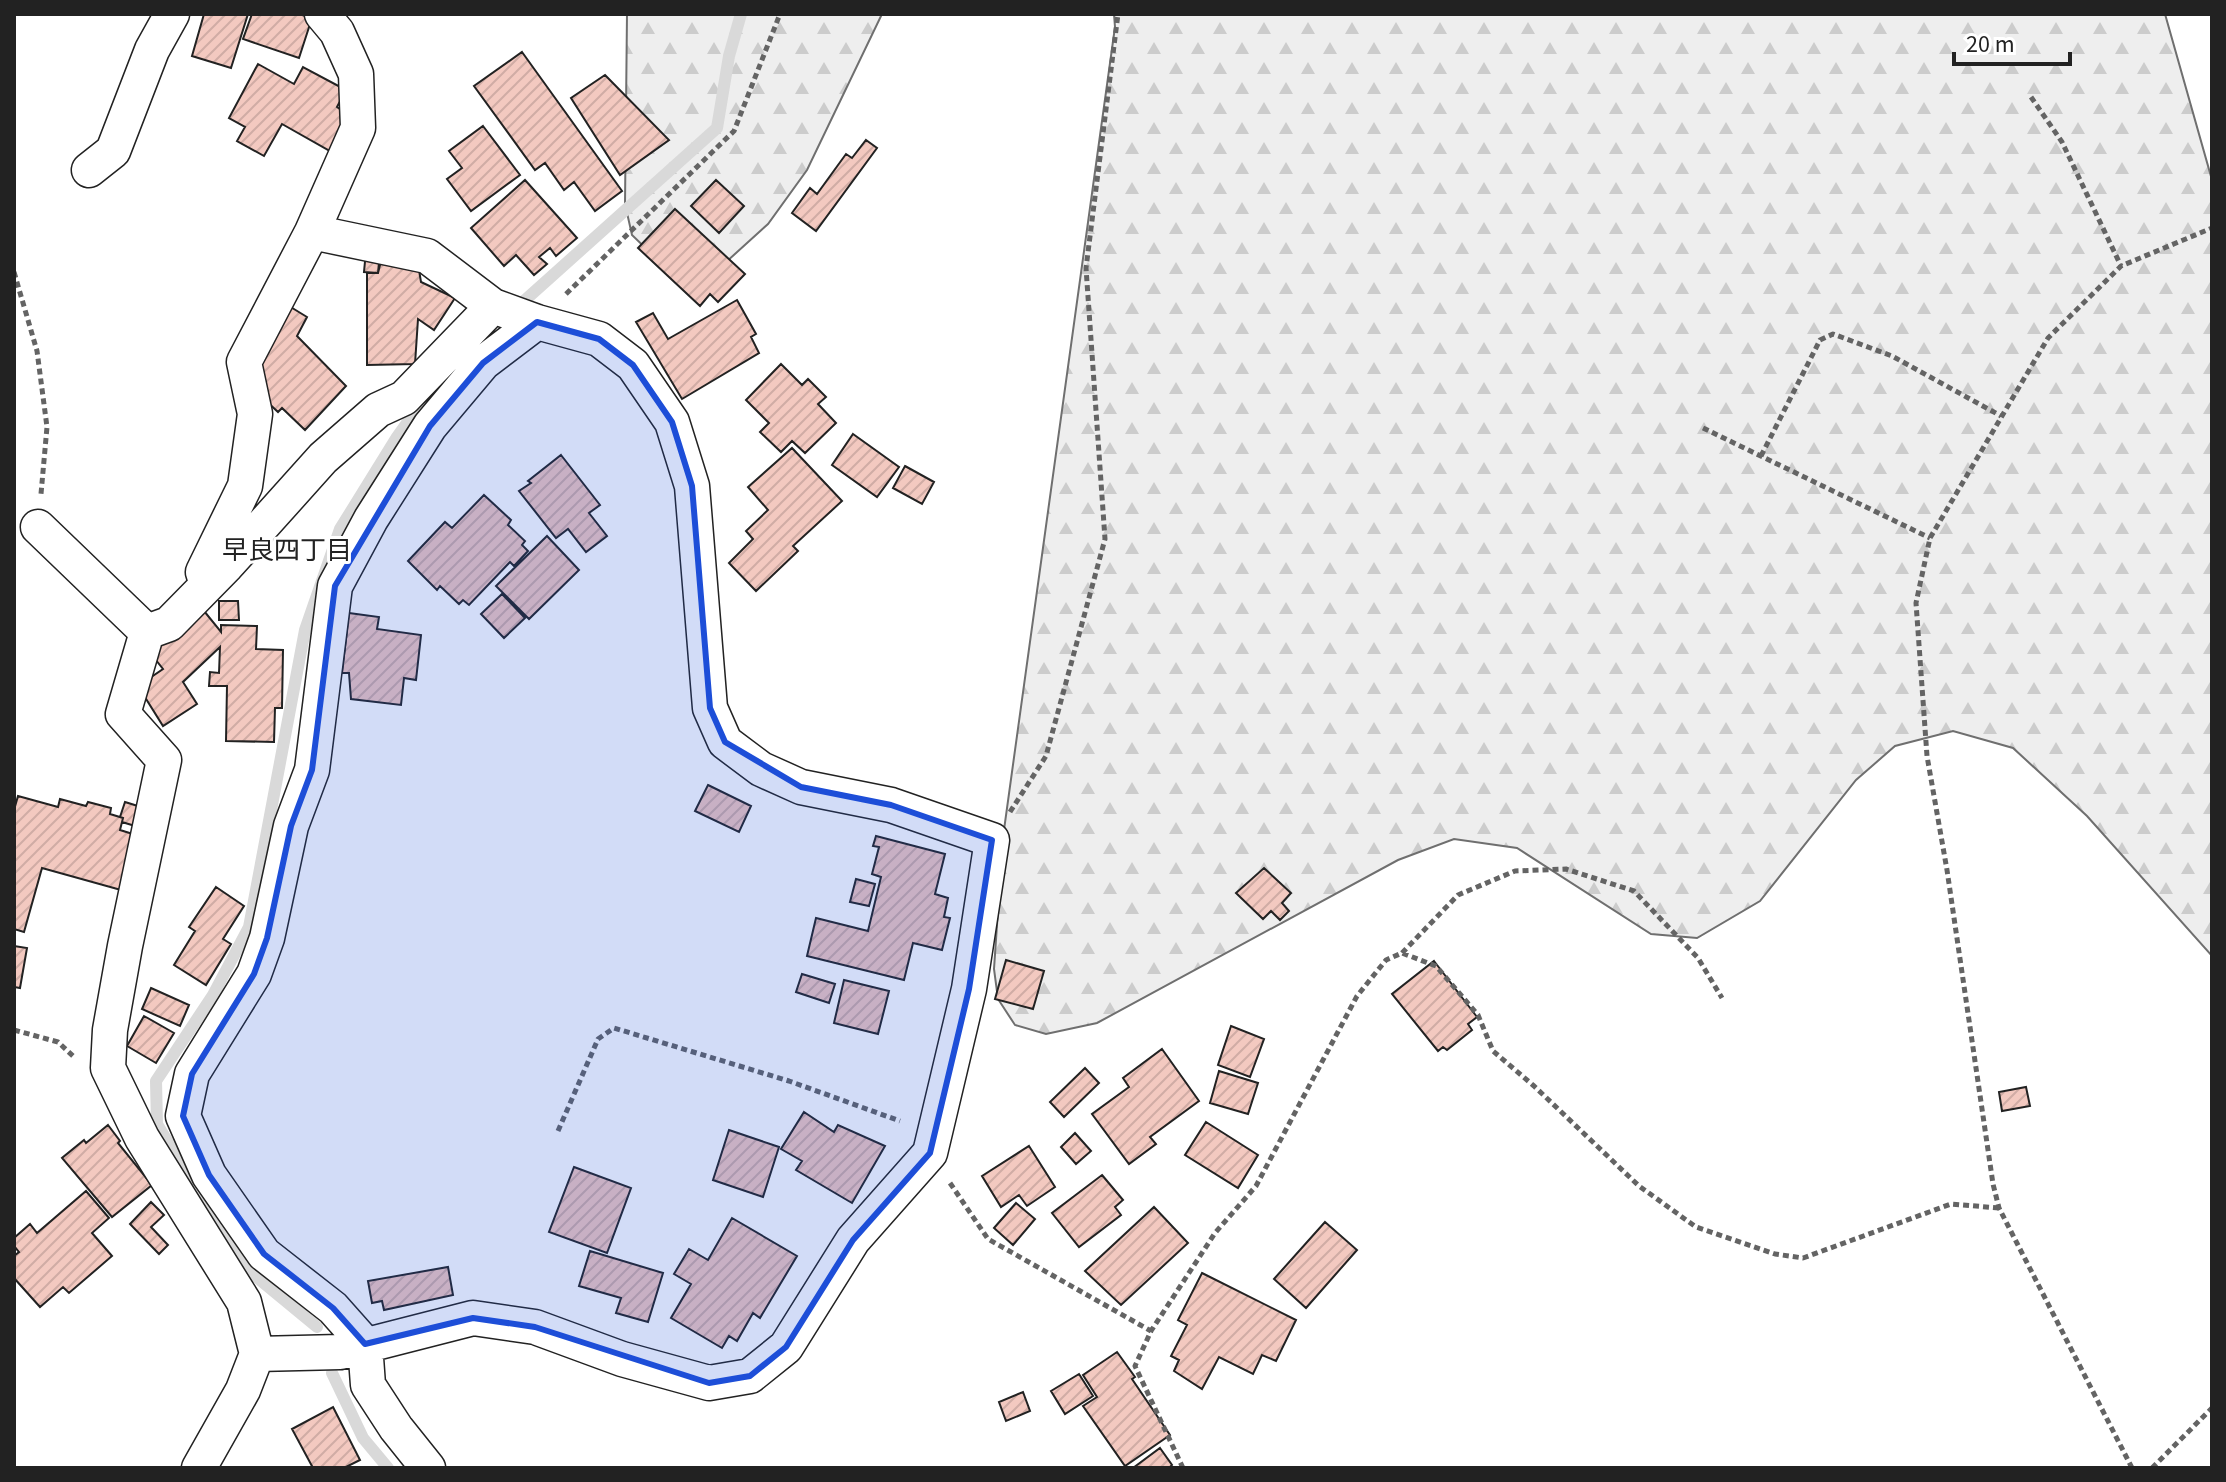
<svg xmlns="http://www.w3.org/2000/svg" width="2226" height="1482" font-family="'Source Sans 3','Noto Sans JP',sans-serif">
<defs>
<pattern id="forest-firs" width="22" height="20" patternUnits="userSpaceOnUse" patternTransform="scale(2)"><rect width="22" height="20" fill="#eee"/><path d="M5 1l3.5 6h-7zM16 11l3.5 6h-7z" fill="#ccc"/></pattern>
<pattern id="building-hatch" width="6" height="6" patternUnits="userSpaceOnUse" patternTransform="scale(2)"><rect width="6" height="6" fill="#f3c9c0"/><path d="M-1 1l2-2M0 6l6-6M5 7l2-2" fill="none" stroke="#d0aca5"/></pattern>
</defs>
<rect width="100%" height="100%" fill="#fff"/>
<path fill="url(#forest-firs)" stroke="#6f6f6f" stroke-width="2" d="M627,14h255l-75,156 -39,54 -43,39 -66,-2 -27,-26 -7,-31z
M1114,14h1051l47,166v776l-125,-140 -74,-68 -60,-17 -58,15 -39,34 -96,121 -63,37 -46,-4 -134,-86 -63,-9 -56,21 -301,163 -51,11 -31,-9 -17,-26 -4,-30 9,-132 112,-810z"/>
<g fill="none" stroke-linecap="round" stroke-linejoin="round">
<path stroke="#d9d9d9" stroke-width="12" d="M514,310l203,-182 12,-72 12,-42
M317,1327l-75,-62 -85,-141 -1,-43 57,-86 36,-68 56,-297 35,-101 57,-92 30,-42
M332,1373l31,65 25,30"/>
</g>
<path fill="url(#building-hatch)" stroke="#222" stroke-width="2" d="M204,14h44l-17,54 -39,-12z
M252,14h47l13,4 -13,40 -56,-19z
M522,52l100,139 -27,20 -21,-29 -10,8 -19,-27 -10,7 -61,-84z
M258,64l36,20 9,-17 43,23 -9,17 11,8 -18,36 -48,-27 -18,32 -27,-15 8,-14 -16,-9z
M605,75l64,65 -49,35 -49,-77z
M483,126l37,49 -49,36 -24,-32 15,-11 -13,-17z
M866,140l11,8 -61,83 -24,-18 18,-25 7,6 29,-40 6,4z
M525,180l52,58 -21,18 -6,-8 -11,9 8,7 -13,11 -18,-20 -12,11 -33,-38z
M716,180l28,26 -25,27 -28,-27z
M675,209l70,65 -27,28 -8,-8 -10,12 -62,-58z
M366,251l14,1 -2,21 -14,-1z
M382,257l37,13 2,12 34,16 -21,32 -16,-11 -3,45 -48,1v-92h11z
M737,300l19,34 -5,3 8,16 -77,46 -46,-77 17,-9 15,26z
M289,306l18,11 -10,19 49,50 -41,44 -23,-22 -4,4 -16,-15 -5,-32z
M781,364l21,21 6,-6 18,18 -8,7 18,19 -31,30 -13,-12 -11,11 -21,-20 9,-9 -23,-23z
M853,434l46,33 -22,30 -45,-32z
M792,448l50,53 -49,45 5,5 -42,40 -27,-28 24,-24 -7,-8 22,-21 -20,-23z
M561,455l39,50 -11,8 18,23 -21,16 -18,-23 -12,9 -37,-47 12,-8 -3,-2z
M905,466l29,16 -12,22 -29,-16z
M484,495l27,25 -3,5 17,16 -3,4 6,6 -14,15 -4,-4 -41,43 -6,-5 -4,4 -19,-18 -3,4 -29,-29 37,-39 7,6z
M547,536l32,34 -50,49 -33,-33z
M502,594l23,24 -21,20 -23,-24z
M219,601h19l1,19h-20z
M200,606l21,26v-7l36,1 -1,23 27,1 -1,58h-7l-1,34 -48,-1 1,-55h-18l1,-14 9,1 1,-26 -37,35 14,22 -34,22 -25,-40 25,-17 -11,-14z
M349,613l30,4 -2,12 44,6 -5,45 -12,-2 -3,27 -50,-6 -2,-26h-7z
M708,785l43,21 -12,26 -44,-21z
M18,796l40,11 2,-8 26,7 2,-4 23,6 -1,6 13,4 -3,12 16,5 -15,55 -79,-22 -18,64 -10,-3v-119z
M125,802l16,5 -6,19 -13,-4 1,-4 -3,-1z
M876,836l69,18 -10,40 13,4 -4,19 6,1 -8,32 -29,-7 -9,37 -97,-24 9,-38 52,13 13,-54 -9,-3 7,-27 -6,-1z
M1264,868l27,25 -9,10 7,8 -9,9 -9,-9 -8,8 -27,-26z
M856,879l19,5 -6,22 -19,-4z
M216,887l28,19 -21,33 8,5 -25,41 -32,-20 21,-34 -6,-4z
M14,946l13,2 -7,40 -6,-1z
M1006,960l38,11 -11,38 -38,-10z
M1434,961l43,56 -9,7 4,6 -25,20 -4,-3 -5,4 -46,-57z
M802,974l33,10 -6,19 -33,-11z
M844,980l45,11 -11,43 -44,-11z
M151,988l38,17 -9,21 -38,-17z
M144,1016l30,17 -18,30 -29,-17z
M1231,1026l33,13 -14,38 -32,-12z
M1162,1049l37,52 -49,36 6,7 -27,20 -37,-50 37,-27 -6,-9z
M1085,1068l14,15 -35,34 -14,-15z
M1219,1071l39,12 -10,31 -38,-11z
M2026,1087l4,19 -28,5 -3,-19z
M804,1112l30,20 4,-7 47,21 -33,57 -56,-33 6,-9 -21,-12z
M1206,1122l52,33 -20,33 -53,-33z
M108,1125l12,16 -2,2 34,42 -40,32 -50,-59 22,-18 2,3z
M729,1130l50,17 -16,50 -50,-17z
M1075,1133l16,18 -15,13 -15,-17z
M1029,1146l26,41 -28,19 -8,-11 -18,12 -19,-31z
M574,1167l57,21 -24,65 -58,-21z
M1102,1175l21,25 -8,7 6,8 -42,32 -27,-34z
M86,1191l23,27 -17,15 20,23 -43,37 -6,-6 -23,20 -26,-29v-22l5,-4 -5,-6v-8l16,-14 7,9z
M151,1202l13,13 -13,12 17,18 -9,9 -29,-30z
M1016,1203l19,16 -22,26 -19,-17z
M1154,1207l34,36 -67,62 -36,-34z
M732,1218l65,38 -37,62 -7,-5 -16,28 -8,-5 -7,12 -51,-30 20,-34 -17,-10 15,-25 19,11z
M1325,1222l32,28 -51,58 -32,-29z
M590,1251l73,22 -15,49 -32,-9 5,-15 -42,-12z
M448,1267l5,28 -69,15 -2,-9 -10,2 -4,-22z
M1202,1273l94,47 -20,41 -14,-6 -9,19 -34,-17 -17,32 -28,-18 5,-11 -8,-4 16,-31 -9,-5z
M1117,1352l18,25 -3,2 38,56 -45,31 -42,-60 14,-9 -14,-22z
M1079,1374l14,22 -28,18 -14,-23z
M1023,1392l7,19 -24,10 -7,-19z
M333,1407l27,53 -16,8h-31l-21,-39z
M1160,1448l12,17 -3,3h-36z"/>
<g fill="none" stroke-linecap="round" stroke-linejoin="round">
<defs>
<path id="street" d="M89,170l24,-19 39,-101 20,-36
M312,232l46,-104 -2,-54 -19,-42 -15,-18
M38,527l109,105
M207,585l-4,-13 42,-86 10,-72 -11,-52 68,-130 115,24 66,50 44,16 62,17 34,26 39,57 20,64 18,222 15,34 36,27 40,18 90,18 101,35 -23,149 -39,164 -77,87 -67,107 -36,29 -41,7 -87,-24 -87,-32 -62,-9 -133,34 -83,2
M199,1468l44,-78 14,-36 -13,-52 -102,-164 -34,-70 2,-38 15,-84 39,-186 -41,-46 24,-82 22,-8 58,-59 96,-107 55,-48 26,-12 89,-92
M428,1468l-32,-40 -28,-43 -3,-41 -32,-36 -69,-54 -55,-79 -26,-59 9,-42 62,-100 13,-36 24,-112 21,-56 23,-184 36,-67 59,-93 53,-63 54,-41"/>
</defs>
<use href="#street" stroke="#222" stroke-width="37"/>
<path stroke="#646464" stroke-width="5" stroke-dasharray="6 4" stroke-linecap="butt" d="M2031,97l31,45 59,124
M14,272l23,79 10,76 -6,67
M566,294l168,-163 46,-117
M1703,428l227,110
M1761,456l59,-116 13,-6 59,22 109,60
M1010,812l36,-56 59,-217 -19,-271 32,-254
M1402,953l56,-58 57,-24 51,-2 68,22 64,67 24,40
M14,1030l44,12 16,15
M558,1131l40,-92 16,-11 175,53 111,40
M950,1183l38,56 163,92
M1183,1468l-48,-102 16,-35 64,-98 41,-47 101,-190 29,-36 16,-7 34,13 42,49 15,36 41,35 105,100 57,41 79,27 28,4 148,-54 48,4
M2132,1468l-133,-260 -6,-24 -46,-314 -20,-114 -11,-153 14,-65 118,-200 73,-72 91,-38
M2152,1468l60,-60"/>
<use href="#street" stroke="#fff" stroke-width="34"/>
</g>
<path fill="#1d4ed8" fill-opacity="0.2" stroke="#1d4ed8" stroke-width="6" stroke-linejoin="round" d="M537,322l62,17 34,26 39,57 20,64 18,222 15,34 76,45 90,18 101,35 -23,149 -39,164 -77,87 -67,107 -36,29 -41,7 -174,-56 -62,-9 -108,26 -32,-36 -69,-54 -55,-79 -26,-59 9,-42 62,-100 13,-36 24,-112 21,-56 23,-184 95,-160 53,-63z"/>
<g text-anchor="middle" stroke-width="6" stroke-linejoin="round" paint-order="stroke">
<g font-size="26" fill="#222" stroke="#fff">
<text x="287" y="559">早良四丁目</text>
</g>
</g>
<rect width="2226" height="1482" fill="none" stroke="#222222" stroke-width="32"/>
<path d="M1954 52v12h116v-12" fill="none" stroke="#222222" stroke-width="4"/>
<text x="1966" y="52" font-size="24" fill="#222222" stroke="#ffffff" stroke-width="6" paint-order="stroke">20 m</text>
</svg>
